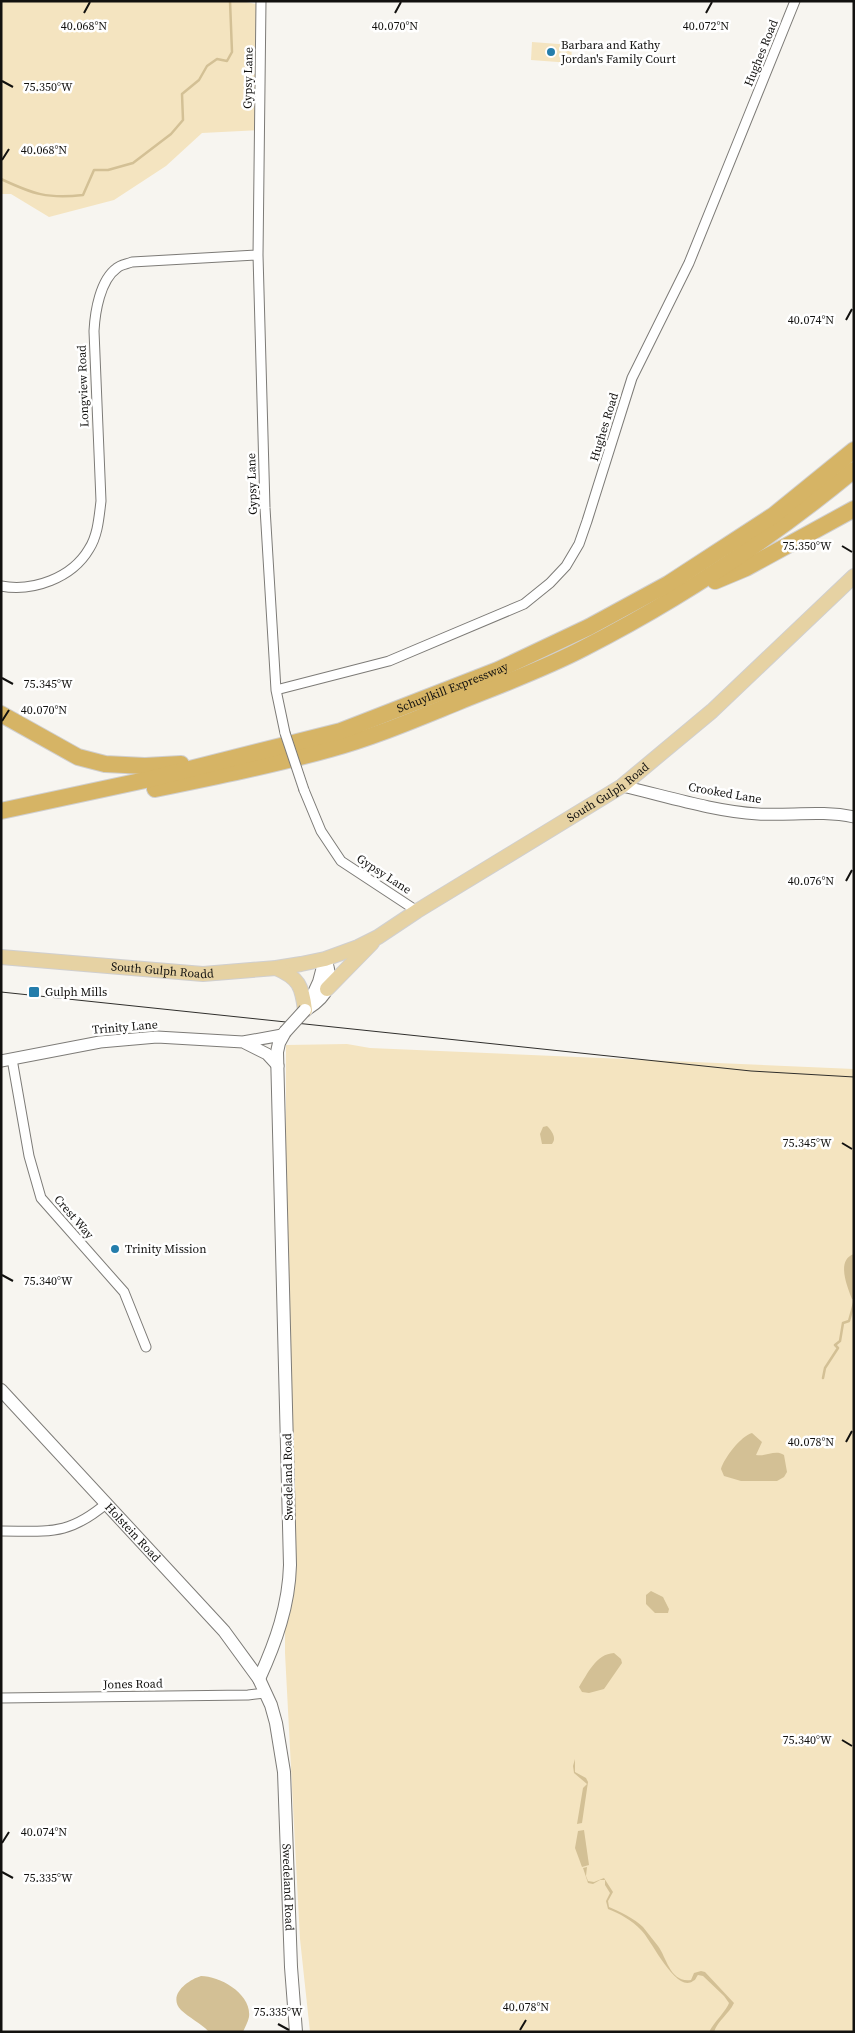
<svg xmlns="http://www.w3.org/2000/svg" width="855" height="2033" font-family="'Source Serif 4',serif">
<rect width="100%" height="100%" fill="#f7f5f0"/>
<path fill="#f4e4c0" d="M1,1h240l20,4 -1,125 -58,3 -36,33 -52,34 -65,17 -38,-23h-10z
M532,42l40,3 -1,18 -40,-3z
M347,1044l23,4 484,21v963h-544l-10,-93 -15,-286 1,-608z"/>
<path fill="#d3c095" d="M547,1126c5,5 10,12 5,18h-10l-2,-10 3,-7z
M854,1254v45h-2c-5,-13 -16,-39 2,-45z
M752,1433l10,9 -6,13c10,2 19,-6 28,0l3,17 -3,5 -7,4h-36l-17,-5 -3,-7c3,-11 20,-33 31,-36z
M651,1591l12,6 6,12 -1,4h-13l-9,-9v-9z
M614,1653l7,6 1,4 -18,26 -15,4 -7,-1 -3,-5c9,-14 17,-33 35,-34z
M575,1759v13l11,6 2,4 -6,41 -5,1 6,-36 4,-4 -13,-11 -1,-7z
M584,1830l5,35 -7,2 -7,-19 3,-17z
M587,1867l-1,9 2,5 6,1 10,-4 9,14 -5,9 1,6c10,4 26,12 34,20 5,6 10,13 15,19 9,12 12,37 33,34l3,-7 7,-2 4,1 29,31c-5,11 -16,17 -20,29h-5c5,-10 18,-22 20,-29l-5,-7 -21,-20 -5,-1c-2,2 -2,5 -5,6 -17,13 -42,-42 -52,-51 -8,-9 -22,-17 -33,-21l-2,-8 4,-8 -5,-8v-5h-5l-7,4 -5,-1 -5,-15z
M201,1976c19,0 51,18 48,41 -1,5 -4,10 -6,15h-34c-8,-9 -20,-14 -28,-22 -14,-15 7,-30 20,-34z"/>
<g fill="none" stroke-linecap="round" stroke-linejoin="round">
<path stroke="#d3c095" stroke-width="2.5" d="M1,179c32,15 46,20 82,16l11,-25h14l25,-7 38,-29 12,-14 -1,-26 17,-14 8,-14 10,-7 10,2 5,-9 -2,-51
M823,1378l2,-10 13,-20 -3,-3 5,-4 3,-18 6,-2 5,-18"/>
<defs>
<path id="minor" d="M261,1l-3,254 7,253 11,182 9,43
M1,586c32,6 71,-8 88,-37 9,-14 10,-32 12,-48l-7,-170c1,-19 6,-51 23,-63 3,-3 10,-4 15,-6l126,-7
M276,690l113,-29 135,-57 26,-21 16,-17 13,-22 8,-23 45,-143 57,-115 106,-262
M304,790l17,41 20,30 76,50
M12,1059l17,97 12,42 83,94 22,55
M1,1531c49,0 67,5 106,-28
M1,1698l247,-3 17,-2"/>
<path id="tertiary" d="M622,786c44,10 90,25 136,28 32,2 63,-4 96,3
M245,1043l22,11 11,12
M1,1061l99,-19 57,-5 86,5 39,-7"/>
<g id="secondary">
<path d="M307,1008l12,-26 5,-19"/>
<path d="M307,1009c21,-13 27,-27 18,-50"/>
<path id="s1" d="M1,1390l223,241 35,48 12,26 5,18 8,49 7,195 5,65"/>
<path d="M259,1679c17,-37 30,-74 31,-114l-13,-513 2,-9 6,-11"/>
</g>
<g id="primary">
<path id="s2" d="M1,957l202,17 73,-6 25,-4 24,-5 33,-12 20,-10 39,-26 205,-125 90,-75 142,-135"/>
<path d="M276,968c23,10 26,18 29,42"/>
<path d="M327,989l45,-46"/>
</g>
<g id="motorway">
<path d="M715,581l31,-13 108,-59"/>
<path d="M1,714l77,43 27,7 40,2 36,-2"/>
<path d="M155,789c59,-12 118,-24 175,-40 44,-12 86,-30 128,-47 42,-17 86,-33 126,-54 96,-49 186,-109 270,-178"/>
<path id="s3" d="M1,811l149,-32 191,-48 157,-61 91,-43 79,-43 106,-69 80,-65"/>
</g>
</defs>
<use href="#minor" stroke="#7d7b77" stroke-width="11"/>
<use href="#tertiary" stroke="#7d7b77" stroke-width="13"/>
<use href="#secondary" stroke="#7d7b77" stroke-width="14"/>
<use href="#primary" stroke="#d0cfcf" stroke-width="16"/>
<use href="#motorway" stroke="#d0cfcf" stroke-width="18"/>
<use href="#minor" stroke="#fff" stroke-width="9"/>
<use href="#tertiary" stroke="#fff" stroke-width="11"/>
<use href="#secondary" stroke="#fff" stroke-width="12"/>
<use href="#primary" stroke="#e6d2a3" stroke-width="14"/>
<use href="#motorway" stroke="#d6b465" stroke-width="16"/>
<path stroke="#302f2c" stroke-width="1" d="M1,992l750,79 103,6"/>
<defs>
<path id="minor-bridge" d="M285,733l19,57"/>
<path id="secondary-bridge" d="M285,1032l20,-22"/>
</defs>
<use href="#minor-bridge" stroke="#7d7b77" stroke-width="11" stroke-linecap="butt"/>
<use href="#secondary-bridge" stroke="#7d7b77" stroke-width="14" stroke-linecap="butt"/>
<use href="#minor-bridge" stroke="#fff" stroke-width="9"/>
<use href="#secondary-bridge" stroke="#fff" stroke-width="12"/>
</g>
<path fill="none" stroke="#12110f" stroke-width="2" d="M84,13l6,-11M395,13l6,-11M706,13l6,-11M2,81l11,6M2,160l7,-11M846,320l6,-11M842,546l10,6M2,678l11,6M2,721l7,-11M846,881l6,-11M842,1143l10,6M2,1275l11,6M846,1442l6,-11M842,1740l10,6M2,1843l7,-11M2,1872l11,6M278,2024l11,6M520,2030l6,-10"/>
<g fill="#247dab" stroke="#fff" stroke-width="2">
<circle cx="551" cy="52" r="5"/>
<rect x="28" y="986" width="12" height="12" rx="2.5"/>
<circle cx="115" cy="1249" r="5"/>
</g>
<g text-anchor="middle" stroke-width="5" stroke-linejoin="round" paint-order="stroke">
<g font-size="12" fill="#12110f" stroke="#fff" text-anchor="start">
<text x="561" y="49">Barbara and Kathy<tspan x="561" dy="14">Jordan's Family Court</tspan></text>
<text x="45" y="996">Gulph Mills</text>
<text x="125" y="1253">Trinity Mission</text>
</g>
<g font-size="12" fill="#12110f" stroke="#fff">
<text transform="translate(761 53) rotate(-68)" y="4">Hughes Road</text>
<text transform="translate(248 78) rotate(-89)" y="4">Gypsy Lane</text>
<text transform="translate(83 386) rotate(-92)" y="4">Longview Road</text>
<text transform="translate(604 427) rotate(-73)" y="4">Hughes Road</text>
<text transform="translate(252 484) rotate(-92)" y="4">Gypsy Lane</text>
<text dy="4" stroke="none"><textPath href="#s3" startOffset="469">Schuylkill Expressway</textPath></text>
<text dy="4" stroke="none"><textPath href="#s2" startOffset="655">South Gulph Road</textPath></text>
<text transform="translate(725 793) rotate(10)" y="4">Crooked Lane</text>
<text transform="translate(384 874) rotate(33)" y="4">Gypsy Lane</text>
<text dy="4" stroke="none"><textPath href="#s2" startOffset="162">South Gulph Roadd</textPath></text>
<text transform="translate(125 1027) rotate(-5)" y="4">Trinity Lane</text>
<text transform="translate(74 1217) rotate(49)" y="4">Crest Way</text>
<text transform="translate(288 1477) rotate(-91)" y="4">Swedeland Road</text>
<text dy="4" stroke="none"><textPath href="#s1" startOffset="194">Holstein Road</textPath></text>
<text transform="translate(133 1684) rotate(-1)" y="4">Jones Road</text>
<text dy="4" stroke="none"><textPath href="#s1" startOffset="600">Swedeland Road</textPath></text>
</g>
</g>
<g font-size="12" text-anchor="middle" fill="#12110f" stroke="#fff" stroke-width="5" stroke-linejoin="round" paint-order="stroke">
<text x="84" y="30">40.068°N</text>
<text x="395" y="30">40.070°N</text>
<text x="706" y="30">40.072°N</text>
<text x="48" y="91">75.350°W</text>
<text x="44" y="154">40.068°N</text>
<text x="811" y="324">40.074°N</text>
<text x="807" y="550">75.350°W</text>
<text x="48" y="688">75.345°W</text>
<text x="44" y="714">40.070°N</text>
<text x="811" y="885">40.076°N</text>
<text x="807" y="1147">75.345°W</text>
<text x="48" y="1285">75.340°W</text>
<text x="811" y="1446">40.078°N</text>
<text x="807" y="1744">75.340°W</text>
<text x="44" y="1836">40.074°N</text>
<text x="48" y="1882">75.335°W</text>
<text x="526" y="2011">40.078°N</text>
<text x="278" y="2016">75.335°W</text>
</g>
<rect width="855" height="2033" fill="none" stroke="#12110f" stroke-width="5"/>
</svg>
